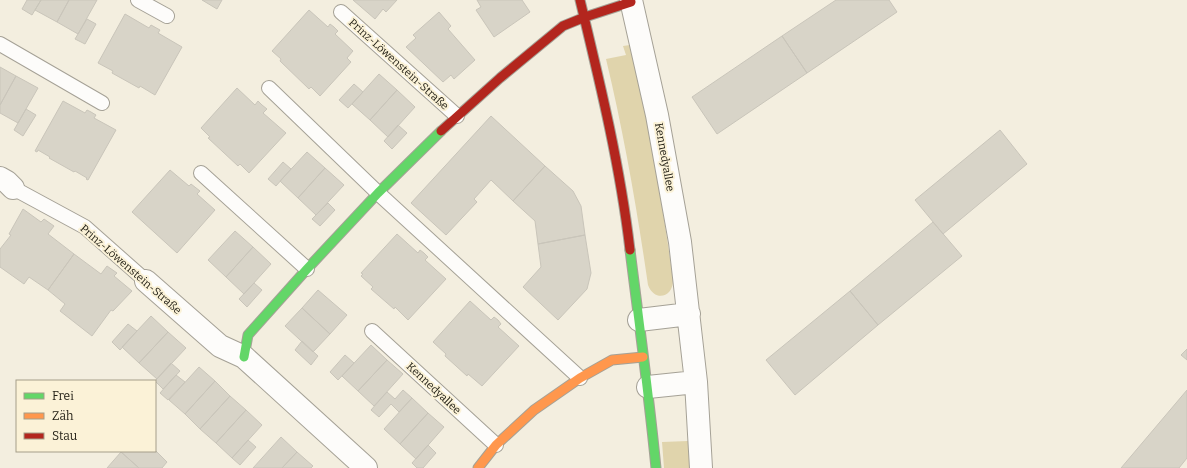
<svg xmlns="http://www.w3.org/2000/svg" width="1187" height="468" font-family="Bitter,serif">
<rect width="100%" height="100%" fill="#f3eedf"/>
<path fill="#e0d4ac" d="M630,45c19,77 32,156 43,234 1,18 -18,24 -25,6 -11,-76 -24,-151 -42,-226l20,-4 -3,-9z
M688,441l2,27h-26l-2,-26z"/>
<path fill="#d8d4c8" stroke="#c9c5ba" d="M27,0h14l-9,15 -10,-6z
M41,0h28l-12,22 -22,-12z
M69,0h28l-19,34 -21,-12z
M202,0h20l-5,9z
M353,0h44l-11,12 -3,-3 -8,10z
M477,0h45l8,12 -36,25 -18,-27 5,-3z
M836,0h53l8,12 -90,61 -25,-37z
M309,10l19,17 2,-3 4,3 4,4 -3,3 18,17 -6,7 4,4 -31,34 -9,-9 -2,2 -29,-28 1,-2 -9,-8z
M439,12l12,14 -3,3 27,31 -21,19 -3,-4 -8,7 -37,-35 10,-9 -3,-3z
M125,14l24,14 2,-3 9,5 -2,3 24,14 -27,48 -15,-9 -1,2 -27,-15 1,-2 -15,-8z
M87,19l9,5 -11,20 -10,-5z
M782,36l25,37 -90,61 -25,-37z
M0,67l16,9 -16,29z
M379,74l18,16 -27,30 -18,-16z
M16,76l22,12 -20,35 -18,-10v-8z
M354,84l9,8 -15,16 -9,-8z
M237,88l18,17 3,-4 4,4 5,4 -4,4 23,20 -37,40 -9,-9 -2,2 -30,-28 2,-1 -9,-9z
M397,90l18,17 -27,30 -18,-17z
M63,101l22,12 2,-3 4,2 5,3 -2,3 22,12 -28,50 -2,-1 1,-1 -12,-7 -1,1 -25,-14 1,-1 -12,-7 -1,2 -2,-1z
M26,109l10,6 -13,21 -9,-6z
M491,116l54,50 -32,35 -22,-21 -17,19 3,3 -31,33 -35,-32z
M398,125l9,8 -15,16 -8,-8z
M1000,130l27,34 -84,70 -28,-34z
M307,152l18,16 -27,30 -18,-17z
M283,162l8,7 -15,17 -8,-7z
M545,166l28,25 8,15 4,29 -47,9 -3,-23 -22,-20z
M325,168l19,17 -28,30 -18,-17z
M170,170l19,16 2,-2 9,7 -3,3 18,16 -38,43 -45,-41z
M328,203l7,7 -15,16 -8,-7z
M23,209l18,13 3,-3 10,7 -6,8 26,20 -26,36 -19,-13 -5,7 -24,-17v-18l11,-14 -2,-1z
M933,222l29,34 -84,69 -28,-34z
M235,231l18,16 -27,30 -18,-17z
M397,234l21,19 2,-3 4,3 4,4 -3,3 21,19 -38,41 -13,-13 -1,2 -23,-20 2,-2 -12,-11 2,-2 -2,-1z
M585,235l6,38 -4,16 -29,31 -35,-33 18,-20 -3,-23z
M253,247l18,17 -27,30 -18,-17z
M74,254l27,20 6,-8 10,7 -3,3 18,15 -19,20 -2,-1 -19,26 -32,-25 5,-7 -17,-14z
M254,283l8,7 -15,17 -8,-8z
M318,290l29,25 -17,19 -28,-26z
M850,291l28,34 -83,70 -29,-35z
M470,301l21,19 3,-3 4,3 3,4 -3,3 21,19 -37,40 -14,-12 -1,2 -22,-20 1,-2 -13,-12z
M302,308l28,26 -17,18 -28,-26z
M151,316l17,16 -29,31 -17,-16z
M128,324l9,7 -17,19 -8,-8z
M168,332l18,16 -29,31 -18,-16z
M302,341l16,15 -7,9 -16,-15z
M371,345l16,15 -29,31 -16,-15z
M1187,349v11l-6,-5z
M345,355l9,8 -16,17 -8,-8z
M387,360l16,14 -29,32 -16,-15z
M171,363l9,8 -17,18 -8,-8z
M199,367l16,14 -30,33 -16,-14z
M176,375l9,7 -17,18 -8,-7z
M215,381l15,15 -30,33 -15,-15z
M403,390l9,8 -13,14 -8,-8 -12,13 -8,-7 16,-18 8,7z
M1187,390v68l-8,10h-58z
M230,396l16,14 -30,33 -16,-14z
M412,398l16,15 -28,31 -16,-15z
M246,410l16,15 -30,33 -16,-15z
M428,413l16,14 -28,32 -16,-15z
M281,437l16,15 -15,16h-29z
M248,440l8,7 -16,18 -8,-7z
M428,445l8,8 -13,15h-6l-5,-5z
M155,450l12,12 -5,6h-23l-19,-17z
M121,452l18,16h-32z
M297,452l16,14 -2,2h-29z"/>
<g fill="none" stroke-linecap="round" stroke-linejoin="round">
<defs>
<path id="lane" d="M138,0l29,16
M341,12l116,104
M0,44l102,59
M269,88l109,105 202,185
M201,173l106,96
M13,188l72,39 61,54
M372,331l124,114"/>
<path id="street" d="M631,0l26,115 23,127 16,140 5,86
M0,178l7,4 6,6
M146,281l74,65 24,11 122,111
M639,320l50,-6
M648,387l48,-5"/>
<path id="fast" d="M630,250c9,72 19,145 26,218
M244,357l4,-22 59,-66 71,-76 63,-62"/>
<path id="slow" d="M478,468l18,-23 38,-35 46,-32 32,-18 31,-3"/>
<path id="jam" d="M580,0c20,83 40,165 50,250
M441,131l59,-53 63,-52 22,-9 46,-15"/>
</defs>
<use href="#lane" stroke="#a5a196" stroke-width="16"/>
<use href="#street" stroke="#a5a196" stroke-width="24"/>
<use href="#fast" stroke="#a5a196" stroke-width="11"/>
<use href="#slow" stroke="#a5a196" stroke-width="11"/>
<use href="#jam" stroke="#a5a196" stroke-width="11"/>
<use href="#lane" stroke="#fdfcfa" stroke-width="14"/>
<use href="#street" stroke="#fdfcfa" stroke-width="22"/>
<use href="#fast" stroke="#63d668" stroke-width="9"/>
<use href="#slow" stroke="#ff974d" stroke-width="9"/>
<use href="#jam" stroke="#b3261e" stroke-width="9"/>
</g>
<g text-anchor="middle" stroke-width="4" stroke-linejoin="round" paint-order="stroke">
<g font-size="11" fill="#232016" stroke="#fbf2d7">
<text transform="translate(399 64) rotate(42)" y="4">Prinz-Löwenstein-Straße</text>
<text transform="translate(665 157) rotate(80)" y="4">Kennedyallee</text>
<text transform="translate(131 269) rotate(41)" y="4">Prinz-Löwenstein-Straße</text>
<text transform="translate(434 388) rotate(43)" y="4">Kennedyallee</text>
</g>
</g>
<rect x="16" y="380" width="140" height="72" fill="#fbf2d7" stroke="#a59e8a"/>
<rect x="24" y="393" width="20" height="6" fill="#63d668" stroke="#a59e8a"/>
<text x="52" y="400" font-size="12" fill="#232016">Frei</text>
<rect x="24" y="413" width="20" height="6" fill="#ff974d" stroke="#a59e8a"/>
<text x="52" y="420" font-size="12" fill="#232016">Zäh</text>
<rect x="24" y="433" width="20" height="6" fill="#b3261e" stroke="#a59e8a"/>
<text x="52" y="440" font-size="12" fill="#232016">Stau</text>
</svg>
